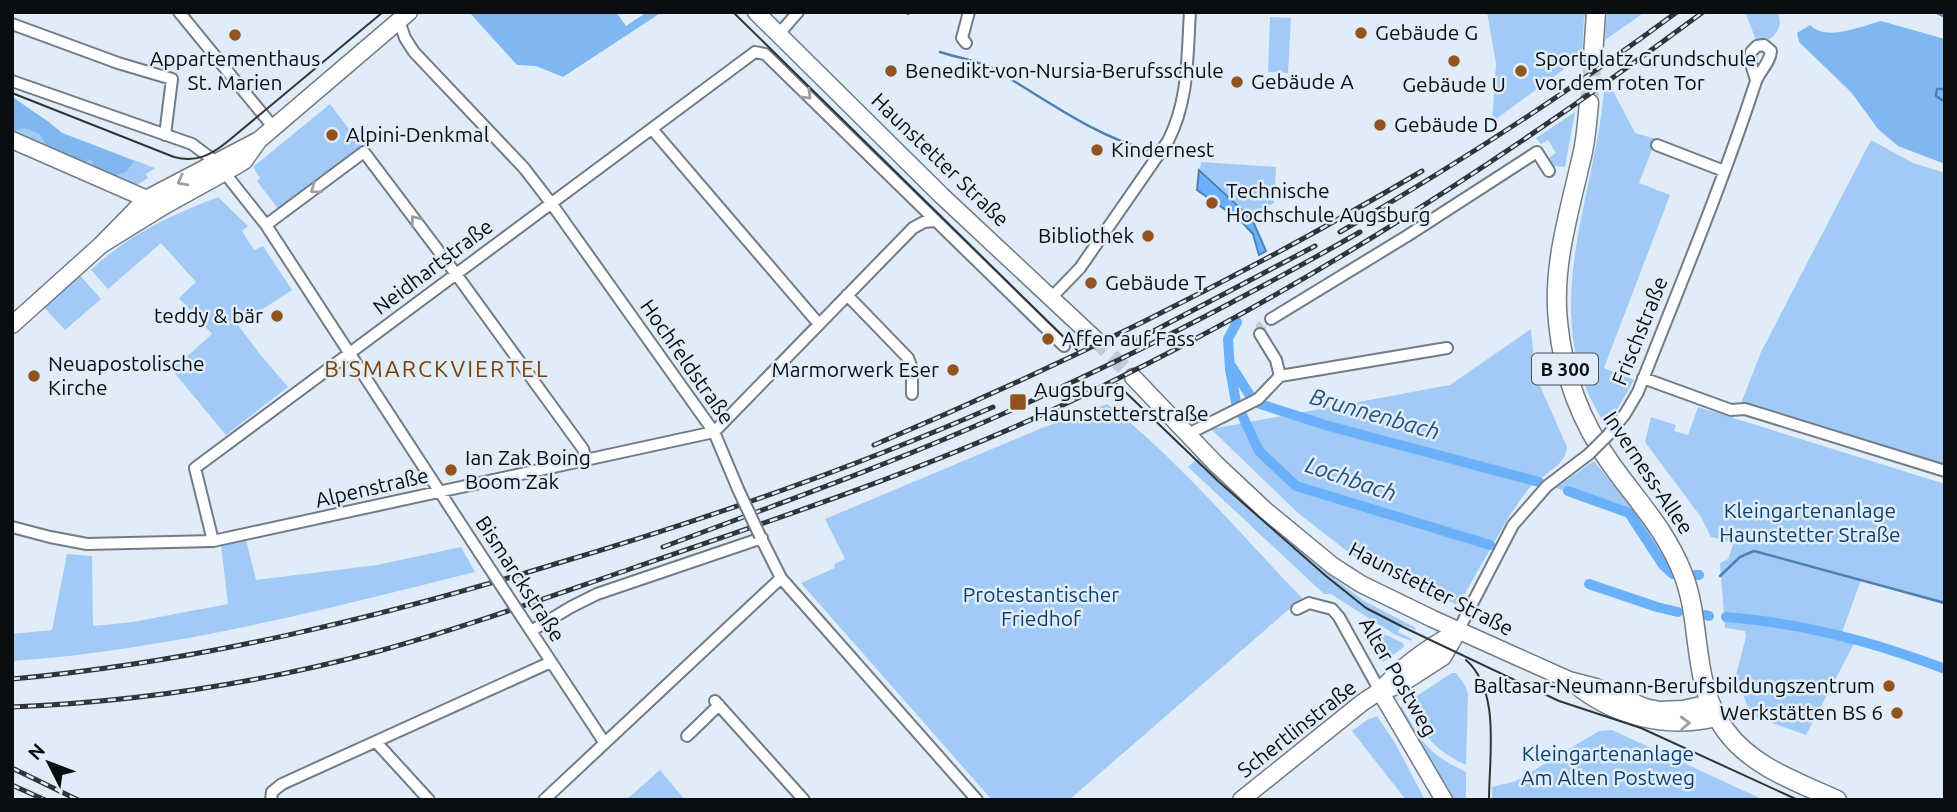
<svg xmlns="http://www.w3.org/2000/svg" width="1957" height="812" font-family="Ubuntu,sans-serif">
<rect width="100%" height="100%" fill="#e0ecf8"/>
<path fill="#a1caf6" d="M1487,12h104l-7,5 -2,39 -90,66 4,-58z
M1607,12h38l-40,28z
M1745,12h32c6,12 2,19 -7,27l-14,1z
M1270,17l21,1 -3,55 -20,-1z
M1611,87l24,46 21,6 -17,44 31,12 -66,173 30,12 -16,28 -13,16c-70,-108 -12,-217 -1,-332z
M12,96l50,37 93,35 -9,6 2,4 -11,7 -125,-52z
M330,104l34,45 -85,61 -22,-29 3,-3 -7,-11z
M1575,112l-10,55 -11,-1 -5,-8 7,-5 -8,-13 -7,4 -5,-6z
M1871,140l42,23 32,10v293l-205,-60 21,-54z
M1201,162l75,5 -2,36 -24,13 -50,-47z
M218,197l30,29 -6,5 12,19 9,-4 29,44 -54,35 21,28 29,34 -62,48 -54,-65 40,-36 -33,-36 17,-16 -35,-39 -53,46 -17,-19c35,-34 82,-56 127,-73z
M78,273l23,26 -36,31 -23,-25z
M1531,329l3,31 7,28 26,59 -2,9 -6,8 -30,24 -18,25 -52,91h-4l-103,-49 -54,-42 -87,-84 239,-44z
M1107,404c70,54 134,131 195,194l-233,202h-77l-191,-217 34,-15 -1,-4 11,-5 -20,-40 217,-91z
M1698,407l247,77v121l-84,-25 -20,55 15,5 -50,95 -51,-18 -8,-12 -11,-30 10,-38 -1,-6 -20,-3 -5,-65 8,-4 6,-17 -23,-5 -10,-20 -56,-75 6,-25 25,8 -2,6 14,4z
M1198,458l118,107 48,36 52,27 -1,2 -13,-5 -4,7 14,7 -1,2 -17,-7 -63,-40h-7l-136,-127z
M1594,461l56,70 23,43 -10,-9 -34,-52 -73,-25z
M246,540l10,40 121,-15 84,-18 14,25c-152,38 -306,78 -463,89v-27l40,-4 15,-76 25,2 1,70 40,-4 95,-18 -7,-59z
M1376,632h4l23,11 1,4 -21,15 -4,-8z
M1452,673h4l10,14 2,8 -2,70c-33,-16 -40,-27 -57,-59l3,-7z
M1402,707c21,37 25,46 64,65v28h-12l-9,-17 -4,2 -41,-77z
M1377,716l18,27 30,57h-19l-54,-69 15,-11z
M1612,730l152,70h-272v-13l24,-6 83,-50z
M660,770l25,30h-59z"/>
<path fill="#80b7f1" d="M469,12h147l10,14 21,-14h15l-99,65 -27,-11 -19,-1z
M1881,21l64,18v125l-47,-18 -20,-17 -27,-37 -52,-50 -2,-9 13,-8c17,17 51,1 71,-4z
M12,97l37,25 13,11 72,28 -8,11 -12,3 -20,-8 -3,-8 -6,4 -38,-17 -7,-12 -16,-6 -12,3z"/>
<path fill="#6bb1fa" stroke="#4e80b4" stroke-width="2" d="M1199,170l53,49 14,32 -7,4 -6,-21 -13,-14 -43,-30z"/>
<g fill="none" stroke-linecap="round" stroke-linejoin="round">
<path stroke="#4e80b4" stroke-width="2.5" d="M908,12v2
M1935,12l10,5
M940,52c18,6 41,9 57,19 50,29 97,65 154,80
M1945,89h-8l-1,7 9,6
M1720,576l20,-19 14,-6 191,52"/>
<path stroke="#6bb1fa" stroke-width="10" d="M1237,322l-9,17 2,30 6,33 23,49 37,35 194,59
M1232,367l22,35 71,23 214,57
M1568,491l61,22 34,52 10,9
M1695,575h4
M1589,584l68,23 21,5
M1705,615l4,1
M1726,617c75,6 149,25 219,52"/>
<path stroke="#c0cbd5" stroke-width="10" stroke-dasharray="10 5" stroke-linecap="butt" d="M1260,334l1,-8 10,-7"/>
<path stroke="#c0cbd5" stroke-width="16" stroke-dasharray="16 8" stroke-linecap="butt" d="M1095,339l38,38"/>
<path stroke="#c0cbd5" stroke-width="18" stroke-dasharray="18 9" stroke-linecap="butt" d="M1589,103l4,-47"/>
<defs>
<path id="street" d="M179,12l95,116
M398,18l7,20 9,14 110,116 27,35 163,229 24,57
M12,24l106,39 54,16 -7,56
M778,35l20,-23
M966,43l-4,-5 7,-26
M12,81l180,63 24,18 50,63 213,327
M652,129l166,194
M1657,145l67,26
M266,225l98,-73 92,122 127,175 3,11
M847,295l61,63 4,10v26
M1052,297l28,-29 88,-127c21,-41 19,-84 22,-129
M1271,319l136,-83 130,-84 12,19
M1260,334l16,26 4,16
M1643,378l88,32 14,-1 200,62
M1188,434l70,-35 22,-23 167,-28
M1608,435l17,-21 13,-22c40,-102 83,-204 117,-308 3,-12 15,-20 16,-33l-7,-6 -7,1 -6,6 -1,9 6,19
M12,527l38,10 37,7 126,-3 501,-109 199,-204 11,-6 11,-1
M760,536l21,42 196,222
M213,541l-18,-73 560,-416 10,2 299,292
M1297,609l12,-6 23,6 7,8 41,74
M521,616l83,126
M531,631l40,-24 26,-13 165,-56
M1458,631l55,-106 34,-39 42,-32
M715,701l89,99
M687,736l32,-31
M376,742l53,58
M271,800l1,-8 10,-8 269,-122
M544,800l237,-222"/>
<path id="secondary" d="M756,12l186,184 153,143
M12,140l144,63
M101,245l63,-39 72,-40 8,-5 15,-21 150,-128
M12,325l89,-80 45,-46 111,-58
M1133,377l83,87 49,46 68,56 28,18 72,35 136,61 27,7 49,20 14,3 24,-1 27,-6
M1574,684c40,33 92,46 142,34
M1380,691l64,109
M1380,691c20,-24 50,-45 78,-60
M1241,800l122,-98 17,-11 18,-5 45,-29 15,-26"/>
<path id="primary" d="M1593,56l3,-44
M1589,103c-2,19 -3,39 -8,57 -12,53 -29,107 -23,162 5,52 22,99 53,142 27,38 55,66 72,110 20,51 7,110 43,157 26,36 72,51 111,69"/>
</defs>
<use href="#street" stroke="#727c87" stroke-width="14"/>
<use href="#secondary" stroke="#727c87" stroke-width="19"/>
<use href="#primary" stroke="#727c87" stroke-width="21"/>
<use href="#street" stroke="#fff" stroke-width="10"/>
<use href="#secondary" stroke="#fff" stroke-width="16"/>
<use href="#primary" stroke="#fff" stroke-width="18"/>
<path stroke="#30353a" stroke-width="2" d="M733,12l344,338
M12,93l162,64c22,6 37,-2 53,-15l156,-130
M1117,384l101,97 108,95 40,32 37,19 156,74 82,27 157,72
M1466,660c35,31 23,96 23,140"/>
<defs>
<path id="rail" d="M1340,232c116,-67 229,-140 337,-220
M1127,345l188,-99
M874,445c187,-79 372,-170 548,-274
M663,547c101,-38 203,-74 303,-117 135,-58 266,-125 394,-198
M12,679c185,-17 366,-61 543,-115 149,-44 296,-95 438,-157
M12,707c124,-5 248,-24 367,-56 87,-24 172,-55 257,-84 131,-45 264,-89 392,-146 240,-108 464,-252 675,-409
M12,768l66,32
M12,785l33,15"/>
</defs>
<use href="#rail" stroke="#30353a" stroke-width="5"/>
<use href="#rail" stroke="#e0ecf8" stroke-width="2.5" stroke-dasharray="8" stroke-linecap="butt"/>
<defs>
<path id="street-bridge" d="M1589,454l19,-19
M738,489l22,47
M479,552l42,64"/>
</defs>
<use href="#street-bridge" stroke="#727c87" stroke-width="14" stroke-linecap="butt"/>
<use href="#street-bridge" stroke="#fff" stroke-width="10"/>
</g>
<defs><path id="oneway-chevron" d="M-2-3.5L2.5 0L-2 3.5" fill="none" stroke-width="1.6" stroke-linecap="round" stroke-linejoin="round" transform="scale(1.75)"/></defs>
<g stroke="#9d9ea0">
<use href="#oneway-chevron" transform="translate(807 95) rotate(44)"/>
<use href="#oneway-chevron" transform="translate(182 181) rotate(152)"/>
<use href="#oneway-chevron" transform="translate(315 189) rotate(144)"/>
<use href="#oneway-chevron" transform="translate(415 220) rotate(-127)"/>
<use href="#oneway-chevron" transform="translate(1685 723) rotate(-2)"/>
</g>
<g fill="#93531c" stroke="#e0ecf8" stroke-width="2.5">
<circle cx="1361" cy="33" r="7"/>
<circle cx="235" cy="35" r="7"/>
<circle cx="1454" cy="61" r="7"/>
<circle cx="891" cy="71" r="7"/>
<circle cx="1521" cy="71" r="7"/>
<circle cx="1237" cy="82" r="7"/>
<circle cx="1380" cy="125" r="7"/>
<circle cx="332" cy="135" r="7"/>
<circle cx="1097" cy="150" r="7"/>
<circle cx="1212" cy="203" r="7"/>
<circle cx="1148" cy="236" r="7"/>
<circle cx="1091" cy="283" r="7"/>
<circle cx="277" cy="316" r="7"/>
<circle cx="1048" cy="339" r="7"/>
<circle cx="953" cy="370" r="7"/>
<circle cx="34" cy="376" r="7"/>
<rect x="1009" y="393" width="18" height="18" rx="3.5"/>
<circle cx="451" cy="470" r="7"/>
<circle cx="1889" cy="686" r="7"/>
<circle cx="1897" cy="713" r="7"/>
</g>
<g text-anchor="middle" stroke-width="5" stroke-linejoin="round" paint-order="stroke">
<rect fill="#e0ecf8" stroke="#4a5056" stroke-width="2" x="1532" y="353.5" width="66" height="31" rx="5"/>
<g font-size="19" font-weight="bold" fill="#090d11">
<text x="1565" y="376">B 300</text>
</g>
<g font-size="21" fill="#090d11" stroke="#e0ecf8" text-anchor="start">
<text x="1375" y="40">Gebäude G</text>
<text x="235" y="66" text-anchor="middle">Appartementhaus<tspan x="235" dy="24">St. Marien</tspan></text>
<text x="1535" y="66">Sportplatz Grundschule<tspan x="1535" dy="24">vor dem roten Tor</tspan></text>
<text x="905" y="78">Benedikt-von-Nursia-Berufsschule</text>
<text x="1251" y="89">Gebäude A</text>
<text x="1454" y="92" text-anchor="middle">Gebäude U</text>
<text x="1394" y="132">Gebäude D</text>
<text x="346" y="142">Alpini-Denkmal</text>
<text x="1111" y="157">Kindernest</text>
<text x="1226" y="198">Technische<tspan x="1226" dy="24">Hochschule Augsburg</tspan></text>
<text x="1134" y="243" text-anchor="end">Bibliothek</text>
<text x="1105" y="290">Gebäude T</text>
<text x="263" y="323" text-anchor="end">teddy &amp; bär</text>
<text x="1062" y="346">Affen auf Fass</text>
<text x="48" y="371">Neuapostolische<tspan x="48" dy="24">Kirche</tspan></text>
<text x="939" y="377" text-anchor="end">Marmorwerk Eser</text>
<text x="1034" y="397">Augsburg<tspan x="1034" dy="24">Haunstetterstraße</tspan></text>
<text x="465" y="465">Ian Zak Boing<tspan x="465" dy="24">Boom Zak</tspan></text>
<text x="1875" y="693" text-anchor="end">Baltasar-Neumann-Berufsbildungszentrum</text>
<text x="1883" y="720" text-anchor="end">Werkstätten BS 6</text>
</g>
<g font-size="21" fill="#090d11" stroke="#e0ecf8">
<text transform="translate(940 160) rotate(44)" y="7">Haunstetter Straße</text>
<text transform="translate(433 267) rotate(-37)" y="7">Neidhartstraße</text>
<text transform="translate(1640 331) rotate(-68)" y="7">Frischstraße</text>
<text transform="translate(687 362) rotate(55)" y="7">Hochfeldstraße</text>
<text transform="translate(1648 473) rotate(56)" y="7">Inverness-Allee</text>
<text transform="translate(372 488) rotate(-13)" y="7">Alpenstraße</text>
<text transform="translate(520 579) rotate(57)" y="7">Bismarckstraße</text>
<text transform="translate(1431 589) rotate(27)" y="7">Haunstetter Straße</text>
<text transform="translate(1398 677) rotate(60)" y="7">Alter Postweg</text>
<text transform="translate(1297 729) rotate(-38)" y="7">Schertlinstraße</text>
</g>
<g font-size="21" fill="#0d406e" stroke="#e0ecf8">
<text x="1810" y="518">Kleingartenanlage<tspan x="1810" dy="24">Haunstetter Straße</tspan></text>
<text x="1041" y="602">Protestantischer<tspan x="1041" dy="24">Friedhof</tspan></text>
<text x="1608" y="761">Kleingartenanlage<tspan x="1608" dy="24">Am Alten Postweg</tspan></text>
</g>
<g font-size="23" letter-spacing="2" fill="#7a410b" stroke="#e0ecf8">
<text x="437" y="377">BISMARCKVIERTEL</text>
</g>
<g font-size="23" font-style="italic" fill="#215180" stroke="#e0ecf8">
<text transform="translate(1375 414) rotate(16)" y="8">Brunnenbach</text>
<text transform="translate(1351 479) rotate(19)" y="8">Lochbach</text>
</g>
</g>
<rect width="1957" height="812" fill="none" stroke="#090d11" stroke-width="28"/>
<g transform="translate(49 763) rotate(312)" stroke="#e0ecf8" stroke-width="5" paint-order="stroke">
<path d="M0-5L12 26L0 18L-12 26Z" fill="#090d11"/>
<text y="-10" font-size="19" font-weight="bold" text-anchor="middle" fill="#090d11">N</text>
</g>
</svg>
